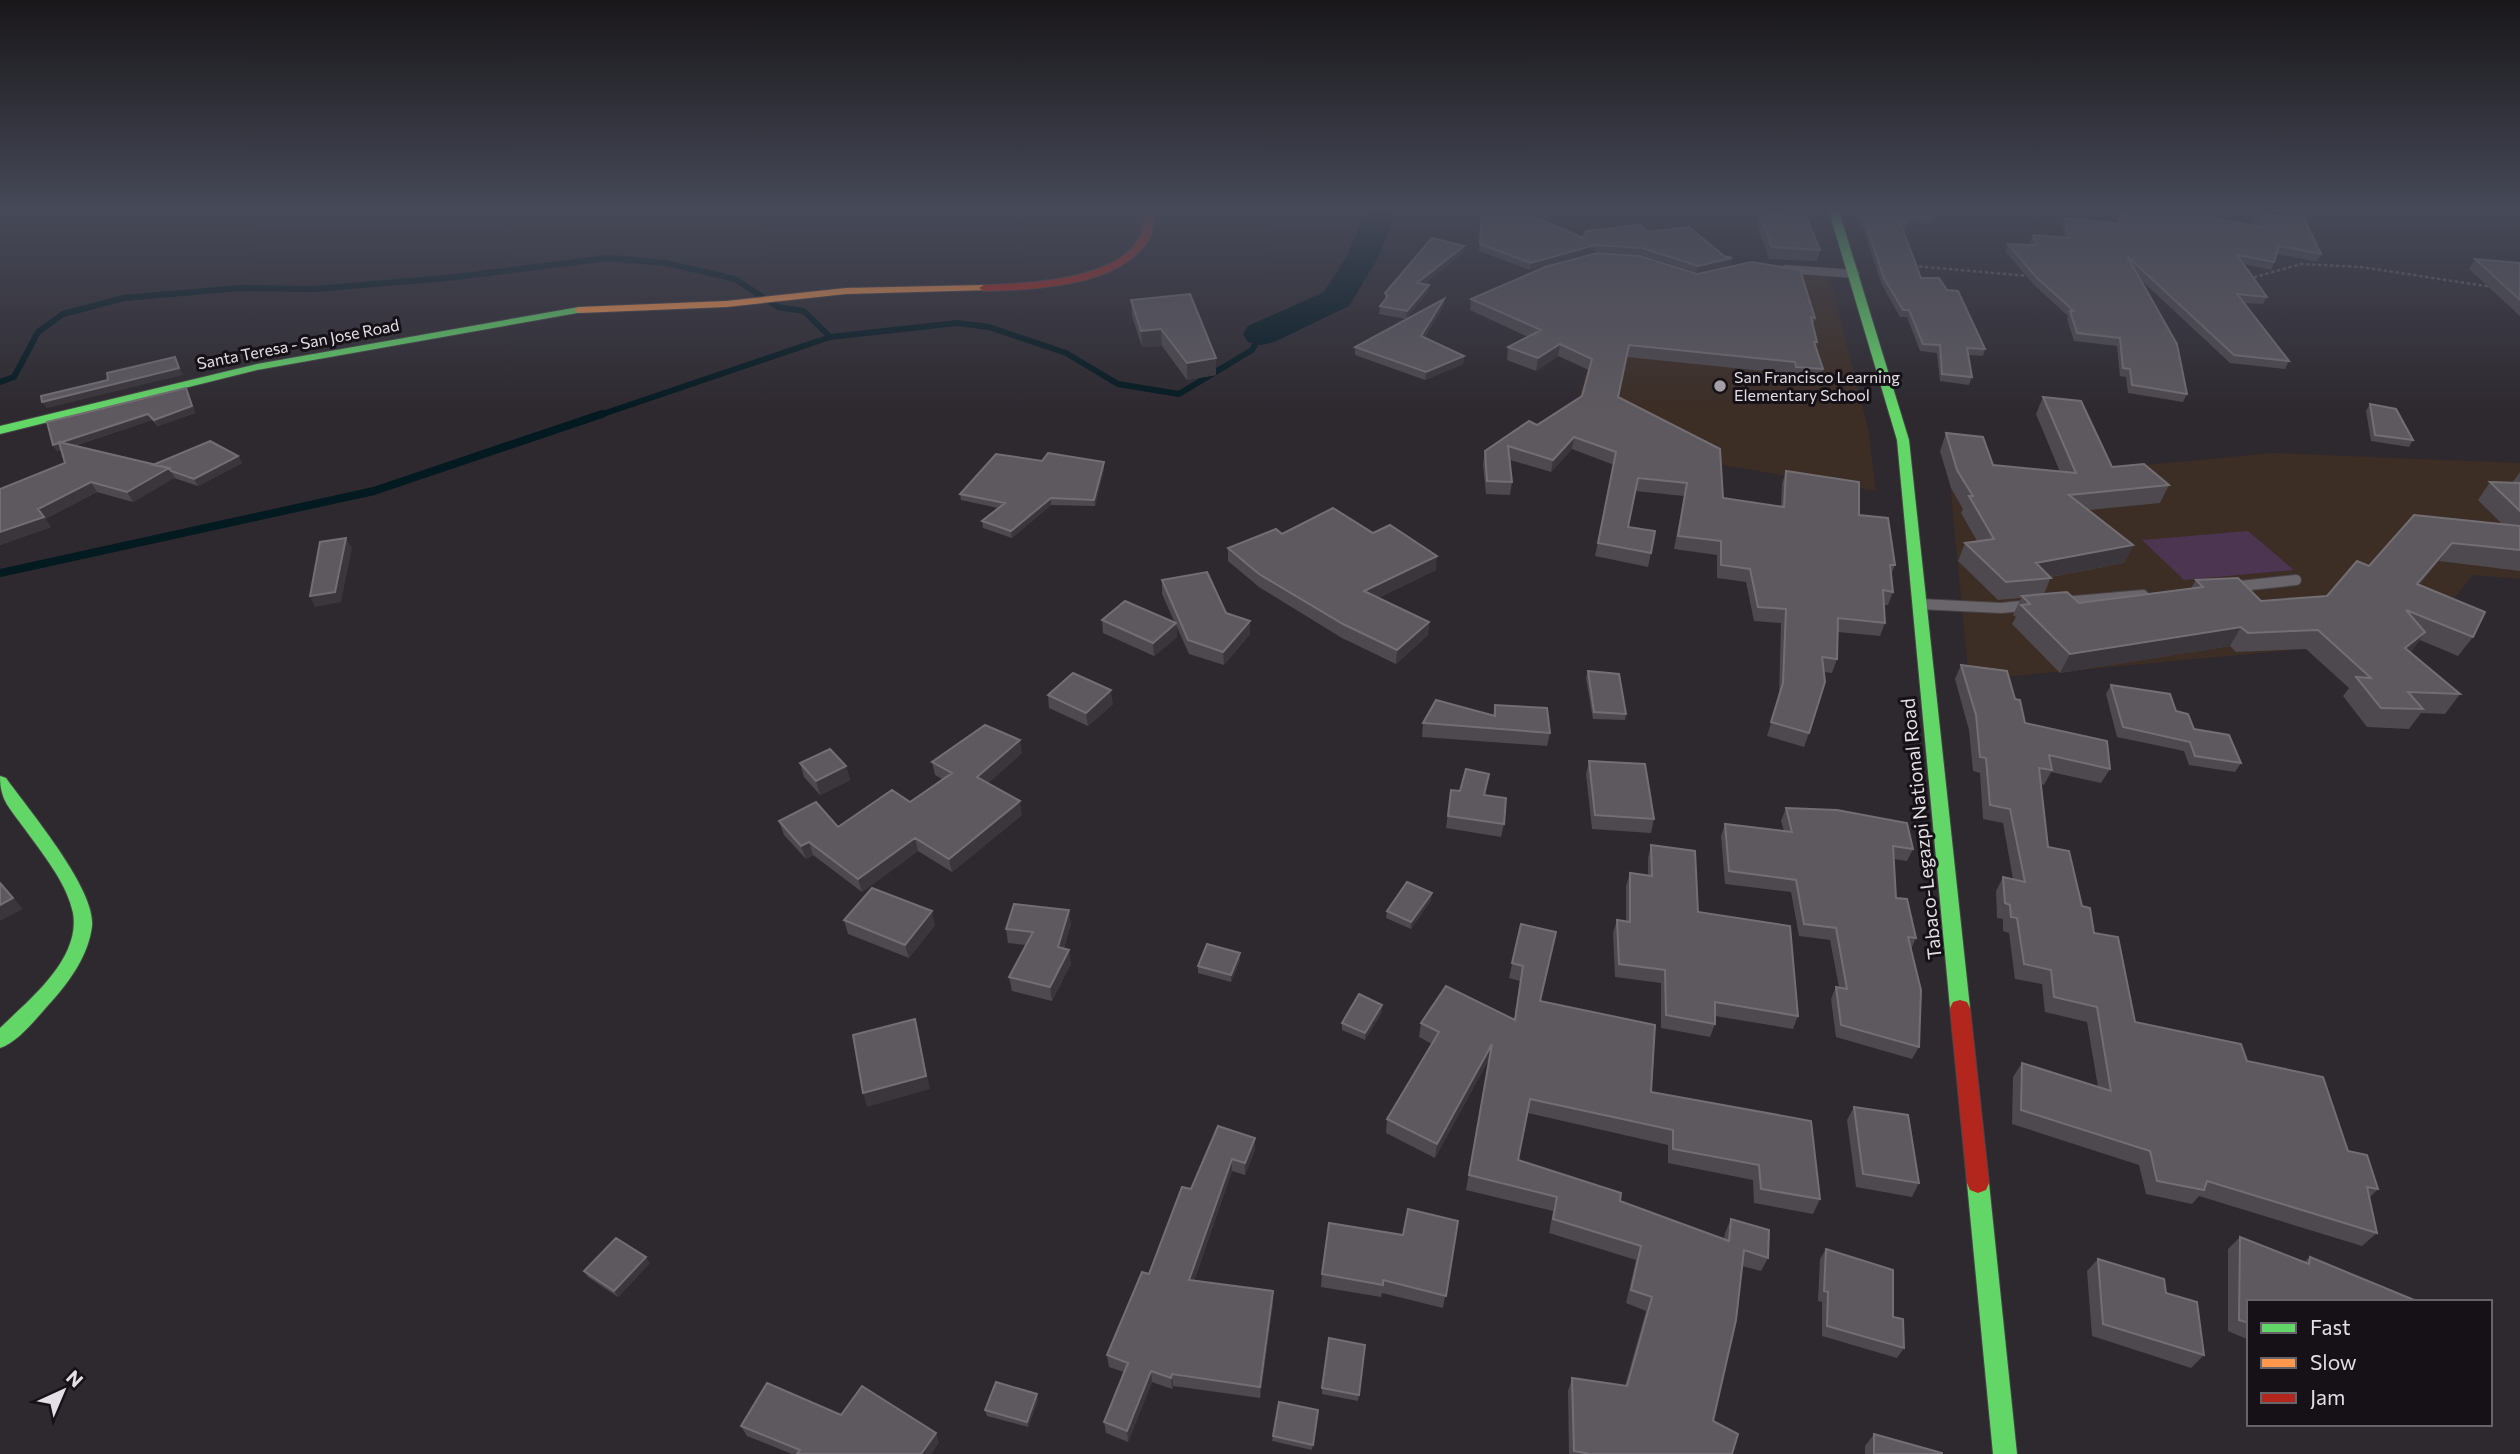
<svg xmlns="http://www.w3.org/2000/svg" width="2520" height="1454" font-family="Commissioner,sans-serif">
<rect width="100%" height="100%" fill="#2e292f"/>
<path fill="#3c2d25" d="M1758,270l71,5 39,153 8,63 -230,-39 -72,-40 16,-51 99,-79z
M2273,453l247,10v116l-47,-4 -51,63 -453,42 -19,-197z"/>
<path fill="#4b3550" d="M2248,531l46,39 -110,10 -42,-40z"/>
<g fill="none" stroke-linecap="round" stroke-linejoin="round">
<path stroke="#041a21" stroke-width="6" d="M0,382l14,-5 24,-45 25,-18 61,-16 116,-10 75,1 142,-12 151,-19 58,5 69,16 43,28 26,4 26,26 127,-14 32,4 77,26 52,31 61,10 73,-44 9,-16
M597,416l233,-79"/>
<path stroke="#041a21" stroke-width="8" d="M0,573l374,-82 228,-77"/>
<path fill="#041a21" fill-rule="evenodd" d="M1367,208h30l-18,48 -30,50 -75,36 -13,3 -13,-3 -5,-8 5,-8 76,-34 23,-36z"/>
<defs>
<path id="lane-far1" d="M1786,269l69,5"/>
<path id="lane" d="M2231,587l65,-7
M2063,602l80,-7
M1920,604l81,4 30,-3"/>
<path id="fast" d="M1828,208h10l71,232 61,568 -3,6 -7,2 -7,-2 -3,-6 -53,-568z
M579,307l5,3 -1,2 -326,58 -257,64v-8l257,-62z
M0,776l6,2c22,31 90,111 86,148 -3,28 -22,55 -40,75 -14,15 -33,41 -52,47v-20c29,-28 81,-69 73,-115 -6,-30 -31,-60 -49,-85 -14,-20 -24,-27 -24,-52z
M1978,1173l8,3 3,7 28,271h-24l-26,-271 3,-7z"/>
<path id="slow" d="M984,285l4,1v4l-142,4 -120,13 -147,6 -5,-3 5,-3 147,-6 120,-13z"/>
<path id="jam" d="M1140,208h10l4,5c-1,9 -1,19 -5,26 -29,48 -116,51 -165,52l-5,-3 5,-3c41,-1 138,-5 157,-50 3,-7 3,-15 3,-22z
M1960,1000l7,2 3,6 19,175 -3,7 -8,3 -8,-3 -3,-7 -17,-175 3,-6z"/>
</defs>
<use href="#lane-far1" stroke="#484448" stroke-width="9"/>
<use href="#lane" stroke="#484448" stroke-width="12"/>
<use href="#fast" stroke="#484448" stroke-width="2"/>
<use href="#slow" stroke="#484448" stroke-width="2"/>
<use href="#jam" stroke="#484448" stroke-width="2"/>
<path stroke="#646065" stroke-width="2.5" stroke-dasharray="3.5 2.5" stroke-linecap="butt" d="M1913,266l117,10
M2248,279l53,-15 60,3 131,20"/>
<use href="#lane-far1" stroke="#69656a" stroke-width="8"/>
<use href="#lane" stroke="#69656a" stroke-width="10"/>
<use href="#fast" fill="#63d668" fill-rule="evenodd"/>
<use href="#slow" fill="#ff974d" fill-rule="evenodd"/>
<use href="#jam" fill="#b3261e" fill-rule="evenodd"/>
</g>
<path fill="#4e494e" d="M1481,208l102,30 65,-6 84,26 -2,7 -34,7 -55,-17 -47,-4 -64,19 -51,-19z
M1847,208h81l5,9 -2,7 -23,-1 -2,6h-4l19,49 64,71 -2,7 -15,-1 4,22 -3,8 -29,-4 -3,-28 -17,-2 -13,-34h-7l-18,-32 -19,-57 -3,-1 -5,-15 -7,-1z
M2121,208h75l1,7 59,11 -4,-5 4,-7 65,40 -4,8 -40,-8 -6,16 -27,-6 23,33 -4,7 -19,-1 45,58 -4,8 -55,-6 -90,-84 47,115 -4,8 -55,-9 -2,-16 -6,-1 -3,-30 -43,-5 -7,-22 1,-3 -35,-32 -28,-33 3,-7h23l-1,-2 3,-7 32,3 -3,-13 3,-7 52,6z
M1760,215l60,35 -3,11 -48,-2 -12,-33z
M1464,246l-1,7 -39,31 5,1 -1,7 -22,27 -27,-5 1,-8 5,-6v-7z
M2475,259l45,4v53l-51,-47z
M1444,299v7l-20,32 40,18 -1,8 -38,16 -70,-25v-8z
M1471,299l344,19 -2,7 4,17 -1,5 7,22 -4,12 -26,-1 -2,-6 -164,-17 -9,40 105,101 58,9 1,-23 4,-13 73,44 36,50 -4,10 2,17 -5,13h-4l1,18 -5,13 -42,-4 -1,27 -5,14 -8,-1 -15,61 -5,14 -37,-11 12,-39 2,-74 -27,-2 -8,-39 -29,-4v-23l-43,-6 10,-53 -49,-5 -7,36 23,26 -3,14 -53,-11 19,-91 -42,-16 -21,23 -41,-12 2,22 -2,13 -24,-1 -3,-30 2,-13 52,-26 45,-29 7,-26 -31,-14 -22,15 -29,-11 1,-13 20,-10 -58,-27z
M1131,300l85,75 -29,5 -25,-34 -20,1 -10,-31z
M186,388l3,6 6,19 -37,13 -6,-6 -78,26 79,19 85,-9 4,7 -44,23 -24,-8 -41,24 -36,-10 -52,27 6,8 -51,18v-56l65,-26 -4,-13 -4,1 -4,-6z
M2043,397l69,70 57,18 -9,18 -71,7 44,35 -9,18 -73,14 -7,17 35,9 112,-15 5,-8 65,21 66,-5 42,-30 134,-41 -25,-25 12,-18 22,1 8,-11v99l-81,-10 -20,24 54,52 -15,19 -38,-16 -10,12 50,42 -15,20 -24,-1 -12,16 -42,-2 -24,-31 6,-8 -43,-39 -70,3 -6,-6 -170,27 -48,-49 4,-7 -3,-2 8,-17 -23,2 -40,-39 7,-18 12,-2 -16,-28 2,-4 -12,-21 -11,-37 6,-18 47,32 67,7 -24,-58z
M2370,404l43,36 -4,7 -38,-6 -5,-30z
M1104,469l-9,37 -44,-1 -39,33 -29,-10 -1,-7 16,-13 -37,-8 -1,-6z
M1373,533l63,37 -58,28 51,24 -1,13 -32,29 -54,-26 -83,-51 -31,-26v-13l54,-14z
M1162,580l64,33 24,8v13l-26,31 -35,-11 -13,-29 1,12 -23,19 -51,-23 -1,-13 73,3 -13,-29z
M1961,665l54,34 10,24 85,46 -9,14 -50,-11 -7,13 -3,-1 7,63 34,59 53,116 112,39 101,90 30,38 -9,9 8,35 -15,13 -163,-50 -7,8 -46,-10 -7,-29 -127,-41 1,-47 9,-14 76,24 -11,-65 -42,-10 -3,-28 -27,-5 -6,-46 -6,-2v-12l-6,-1 -1,-27 7,-14 10,2 -10,-56 -20,-4 -3,-46 -7,-2 -4,-41 -14,-51z
M1588,671l38,43 -1,6 -32,-1 -7,-41z
M2111,685l65,26 18,18 47,34 -6,9 -46,-7 -5,-14 -67,-14 -11,-43z
M1048,695l65,9 -25,22 -39,-18z
M1495,705l55,28 -3,13 -125,-9 1,-14 70,-8z
M1022,753l-34,30 34,32 -70,57 -34,-21 -56,41 -49,-37 -7,4 -22,-24 -5,-14 59,6 72,-25 32,-23 -7,-4 -3,-13z
M1589,761l65,58 -3,14 -59,-4 -6,-55z
M800,763l46,3 4,14 -30,15 -16,-18z
M1451,790l34,5 19,29 -3,13 -55,-9z
M1786,808l127,41 -6,12 -13,-2 2,39 20,40 -5,11 8,98 -7,12 -76,-22 -5,-38 5,-12h3l-9,-47 -31,-4 -8,-44 -66,-8 -4,-48 4,-12 59,7 -3,-10z
M1651,845l47,67 100,104 -5,13 -78,-13v8l-5,13 -49,-9v-45l-46,-6 -2,-44 4,-13 9,1v-35l4,-13 18,2v-17z
M1431,900l-20,29 -25,-11 1,-7z
M844,920l91,5 -26,33 -61,-24z
M1071,924l-7,24 7,15 -19,38 -40,-10 -3,-14 17,-32 -18,-2 -2,-14z
M1521,924l19,77 111,91 169,107 -7,15 -59,-11 -1,-23 -85,-17v-18l-140,-32 -10,47 102,41 104,38 1,-6 6,-14 37,39 -7,13 -19,-5 -29,155 19,33h-163l-1,-63 4,-13 53,8 21,-75 -20,-8 10,-43 -87,-27 4,-22 -87,-21 23,-131 -54,99 -49,-25 1,-14 45,-75 -13,-7 2,-14 93,-3 6,-39 -11,-3z
M1240,960l-9,22 -33,-9v-7z
M1382,1005v7l-17,28 -23,-10v-7z
M1854,1107l65,76 -7,14 -56,-10 -9,-67z
M1218,1126l37,24 -10,25 -13,-4 -38,110 79,22 -13,95 -87,-12 -1,3 -20,-7 -24,60 -22,-9 -2,-11 20,-50 -15,-5 -2,-12 42,-81 42,-85z
M1458,1221l-15,87 -61,-15 -1,4 -60,-10 1,-13 81,-39z
M2240,1237l64,25 6,-5 109,45h-170v38l-21,-9v-82z
M1826,1249l78,99 -7,10 -75,-22v-34l-4,-1 2,-42z
M2098,1259l68,34 38,62 -13,13 -99,-32 -5,-65z
M650,1263l-32,34 -30,-20 -4,-6z
M1365,1345l-7,56 -36,-7v-6z
M1038,1400l-10,27 -41,-11 -2,-6z
M841,1415l98,27 -8,12h-139l-45,-18 -6,-10z
M1317,1416l-5,34 -40,-9 1,-5z
M1874,1434l68,20h-77v-8z"/>
<path fill="#3b363b" d="M1595,245l-1,6 -64,19 1,-7z
M1464,246l-1,7 -46,37v-7z
M1732,258l-2,7 -34,7 2,-6z
M1429,285l-1,7 -22,27 1,-8z
M1444,299v7l-24,38 1,-8z
M1161,329l1,17 -20,1 -1,-16z
M1560,344l-2,12 -22,15 2,-13z
M1464,356l-1,8 -38,16 1,-8z
M175,357l8,18 -136,33 -5,-6z
M1216,358v17l-29,5v-17z
M186,388l3,6 6,19 -37,13 -4,-6z
M148,414l4,6 -95,31 -4,-6z
M1574,437l-2,12 -21,23 2,-12z
M238,456l4,7 -44,23 -4,-7z
M1104,462v7l-9,37 -1,-6z
M169,468l6,10 -42,24 -6,-10z
M91,482l6,10 -52,27 6,8 -51,18v-13l38,-23z
M1051,498v7l-39,33 -1,-7z
M346,538l6,10 -11,54 -26,5 -5,-11z
M2452,543l-13,18 -35,42 13,-19z
M2133,545l-9,18 -80,15 -8,-15z
M1437,556l-1,14 -73,35 1,-14z
M1250,621v13l-26,31 -1,-13z
M1429,622l-1,13 -32,29 1,-14z
M1176,623l1,14 -23,19 -1,-13z
M2241,627l-11,19 -170,27 10,-19z
M2425,632l-13,19 -20,16 13,-19z
M1111,690l2,14 -25,22 -2,-13z
M1020,740l2,13 -42,37 -3,-13z
M846,766l4,14 -30,15 -4,-14z
M1020,801l2,14 -70,57 -3,-13z
M915,838l3,13 -56,41 -4,-13z
M809,842l4,13 -7,4 -5,-13z
M0,882l23,27 -23,12z
M1432,893l-1,7 -20,29v-7z
M1069,910l2,14 -11,37 -2,-14z
M932,911l3,14 -26,33 -4,-13z
M1069,950l2,13 -19,38 -2,-14z
M1240,953v7l-9,22v-7z
M1382,1005v7l-17,28v-7z
M915,1019l15,70 -63,18 -4,-14z
M1492,1044l-3,15 -54,99 2,-14z
M1255,1138v12l-10,25v-12z
M1232,1159v12l-42,121 -1,-12z
M646,1257l4,6 -32,34 -4,-6z
M1273,1291v12l-13,95v-11z
M1151,1371l1,11 -24,60 -1,-11z
M1172,1374l1,12 -1,3 -1,-11z
M1037,1394l1,6 -10,27 -1,-5z
M936,1433l3,9 -8,12h-10z"/>
<path fill="#5e595f" stroke="#736e74" stroke-width="2" d="M1482,208h33l68,30 3,-7 54,-6 8,7 41,-5 35,29 8,2 -34,8 -56,-18 -47,-3 -64,18 -51,-19z
M1858,208h70l5,9h-28l3,6 -8,-1 21,56h18l8,12 11,1 27,58 -18,-1 5,29 -30,-3 -2,-29 -17,-1 -14,-34h-6l-19,-32 -19,-57h-3z
M2122,208h74l1,7 69,13 -10,-14 48,4 17,36 -42,-8 -5,16 -37,-7 30,42 -30,-3 52,67 -55,-6 -107,-99 50,88 10,50 -55,-9 -2,-16 -7,-1 -3,-30 -43,-5 -7,-22h4l-38,-34 -28,-33 29,1 -4,-10 36,3 -4,-20 54,6z
M1803,210l17,40 -48,-3 -12,-32z
M1432,238l32,8 -47,37 12,2 -22,26 -27,-5 8,-10 -3,-3z
M1597,253l43,3 57,18 55,-12 48,8 15,48 -4,-1 6,25h-3l9,27 -27,-2 -1,-5 -166,-17 -11,52 102,52 3,49 61,9 2,-36 73,11v33l29,3 7,47h-5l3,27 -10,-2 2,33 -47,-5 -1,41 -15,-2 3,25 -16,51 -38,-11 12,-39 3,-74 -28,-2 -8,-38 -29,-4v-24l-43,-5 9,-53 -49,-5 -10,49 27,4 -4,22 -53,-10 18,-91 -42,-15 -21,23 -45,-14 4,36 -25,-1 -2,-30 44,-30 8,4 45,-29 10,-37 -32,-15 -22,14 -30,-11 33,-17 -70,-31 74,-32z
M2475,259l45,4v37z
M1190,294l26,64 -29,5 -26,-34 -20,2 -10,-31z
M1444,299l-23,37 43,20 -38,16 -71,-25z
M175,357l4,11 -137,34 -1,-6 67,-16 -1,-7z
M186,388l6,18 -38,14 -6,-6 -95,31 -6,-23z
M2043,397l38,4 31,66 32,-3 25,21 -100,10 64,50 -97,18 15,15 -45,4 -41,-39 29,-4 -25,-43h4l-16,-26 -11,-37 37,4 10,28 83,8z
M2370,404l26,5 17,31 -38,-5z
M210,441l28,15 -44,23 -23,-8 -2,-3 -16,-3z
M59,442l110,26 -42,24 -36,-10 -53,27 6,8 -44,15v-43l65,-26z
M1048,453l56,9 -10,38 -43,-2 -40,33 -29,-10 23,-18 -45,-9 36,-40 46,7z
M2490,482l30,1v28z
M1333,508l40,25 17,-8 47,31 -73,35 65,31 -32,28 -54,-26 -84,-50 -31,-26 48,-19 6,5z
M2414,515l106,11v24l-68,-7 -35,41 68,28 -12,25 -67,-27 19,22 -20,16 55,46 -52,-2 15,17 -42,-1 -25,-31 15,1 -53,-48 -70,3 -7,-6 -171,27 -49,-49 9,-1 -8,-8 45,-4 12,11 124,-16 -7,-7 42,-2 23,23 66,-5 30,-35 12,5z
M346,538l-11,54 -25,4 10,-54z
M1207,572l19,41 24,8 -27,31 -35,-12 -26,-60z
M1125,601l51,22 -23,20 -51,-23z
M1961,665l46,6 8,28 5,1 5,23 82,18 3,28 -61,-14 3,15 -13,-2 9,79 21,4 13,55 8,2 4,25 24,4 17,85 106,22 6,17 76,16 25,74 19,4 11,34 -11,-2 10,46 -170,-52 -3,9 -47,-9 -7,-30 -129,-41 1,-47 89,28 -14,-84 -43,-10 -3,-27 -27,-6 -7,-46 -6,-1 -1,-12 -5,-2 -2,-26 22,5 -15,-73 -20,-4 -4,-47 -6,-1 -4,-42z
M1588,671l31,3 7,40 -32,-2z
M1073,673l38,17 -25,23 -38,-18z
M2111,685l59,9 6,17 12,3 6,15 35,6 12,28 -46,-7 -5,-14 -67,-15z
M1436,700l59,16v-11l52,3 3,25 -127,-10z
M985,725l35,15 -43,37 43,24 -71,58 -34,-21 -57,41 -49,-37 -8,4 -22,-25 37,-19 22,25 54,-37 18,12 42,-29 -20,-11z
M830,749l16,17 -30,15 -16,-18z
M1589,761l56,3 9,55 -59,-4z
M1466,769l23,5 -5,21 22,3 -2,26 -56,-8 3,-26 9,1z
M1786,808l51,2 70,13 6,26 -20,-3 3,52 11,1 9,39 -8,-1 13,53 -2,57 -78,-22 -5,-38 11,2 -11,-61 -32,-4 -8,-44 -67,-9 -4,-47 67,8z
M1651,845l44,6 3,61 92,14 8,90 -83,-14v22l-49,-9 -1,-45 -46,-6 -2,-44 13,2v-49l22,3z
M1407,882l25,11 -21,29 -24,-11z
M0,883l13,15 -13,7z
M872,888l60,23 -27,34 -61,-25z
M1014,904l55,6 -11,37 11,3 -19,37 -41,-10 24,-45 -27,-3z
M1521,924l35,8 -16,69 115,24 -4,67 160,29 9,78 -59,-10 -2,-24 -86,-16v-19l-143,-31 -12,61 103,33 -1,8 109,40 2,-22 38,11 -1,28 -24,-8 -8,70 -23,101 25,13 -6,20h-142l-16,-3 -2,-73 55,8 25,-89 -21,-7 10,-44 -88,-27 4,-22 -88,-22 23,-131 -55,100 -50,-25 52,-87 -18,-9 25,-37 69,34 8,-54 -11,-3z
M1207,944l33,9 -9,22 -33,-9z
M1359,994l23,11 -17,28 -23,-10z
M915,1019l11,57 -63,17 -10,-58z
M1854,1107l54,8 11,68 -56,-9z
M1218,1126l37,12 -10,25 -13,-4 -43,121 84,11 -13,96 -88,-13 -1,4 -20,-7 -24,60 -23,-9 24,-59 -21,-8 35,-83 7,2 33,-87 9,2z
M1408,1209l50,12 -12,75 -63,-16v5l-61,-11 7,-51 74,12z
M2240,1237l69,27 1,-7 109,45h-170v21l-10,-3z
M616,1238l30,19 -32,34 -30,-20z
M1826,1249l67,21v47l10,2 1,29 -77,-22 1,-34 -4,-1z
M2098,1259l66,20 2,14 31,9 7,53 -101,-31z
M1329,1338l36,7 -6,50 -37,-7z
M996,1382l41,12 -10,28 -42,-12z
M767,1383l74,32 21,-29 74,47 -15,21h-124l3,-4 -59,-24z
M1279,1402l39,8 -5,35 -40,-9z
M1874,1434l68,19v1h-68z"/>
<linearGradient id="sky" x2="0" y2="1"><stop stop-color="#19171a"/><stop offset="0.51" stop-color="#464958"/><stop offset="1" stop-color="#464958" stop-opacity="0"/></linearGradient>
<rect width="2520" height="411" fill="url(#sky)"/>
<circle fill="#a49fa6" stroke="#151116" stroke-width="2.5" cx="1720" cy="386" r="7"/>
<g text-anchor="middle" stroke-width="6" stroke-linejoin="round" paint-order="stroke">
<g font-size="16" fill="#e4dee6" stroke="#151116">
<text transform="translate(298 344) rotate(-11)" y="6">Santa Teresa - San Jose Road</text>
</g>
<g font-size="16" fill="#e4dee6" stroke="#151116" text-anchor="start">
<text x="1734" y="383">San Francisco Learning<tspan x="1734" dy="18">Elementary School</tspan></text>
</g>
<g font-size="19" fill="#e4dee6" stroke="#151116">
<text transform="translate(1921 829) rotate(-96)" y="7">Tabaco-Legazpi National Road</text>
</g>
</g>
<rect x="2247" y="1300" width="245" height="126" fill="#151116" stroke="#686369" stroke-width="2"/>
<rect x="2261" y="1323" width="35" height="10" fill="#63d668" stroke="#686369" stroke-width="2"/>
<text x="2310" y="1335" font-size="21" fill="#e4dee6">Fast</text>
<rect x="2261" y="1358" width="35" height="10" fill="#ff974d" stroke="#686369" stroke-width="2"/>
<text x="2310" y="1370" font-size="21" fill="#e4dee6">Slow</text>
<rect x="2261" y="1393" width="35" height="10" fill="#b3261e" stroke="#686369" stroke-width="2"/>
<text x="2310" y="1405" font-size="21" fill="#e4dee6">Jam</text>
<g transform="translate(63 1391) rotate(44)" stroke="#151116" stroke-width="5" paint-order="stroke">
<path d="M0-5L12 26L0 18L-12 26Z" fill="#e4dee6"/>
<text y="-10" font-size="19" font-weight="bold" text-anchor="middle" fill="#e4dee6">N</text>
</g>
</svg>
